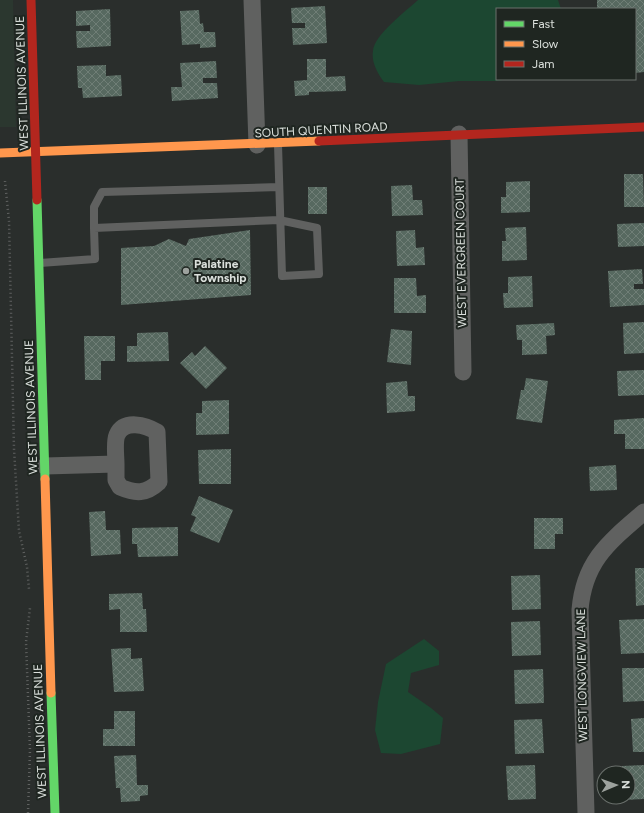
<svg xmlns="http://www.w3.org/2000/svg" width="644" height="813" font-family="Figtree,sans-serif">
<defs>
<pattern id="building-cross-hatch" width="8" height="8" patternUnits="userSpaceOnUse"><rect width="8" height="8" fill="#576960"/><path d="M0 0l8 8M0 8l8-8" fill="none" stroke="#6f7e76"/></pattern>
</defs>
<rect width="100%" height="100%" fill="#2a2e2c"/>
<path fill="#2b372f" d="M0,0h13l3,127h-16z"/>
<path fill="#1c4731" d="M418,0h140l3,9h-64v70h11l-11,2h-38l-40,4 -35,-3c-6,-8 -13,-20 -11,-31 1,-16 33,-40 45,-51z
M424,639l15,12v14l-28,8 -3,19 23,16 12,10 -3,26 -39,10 -20,-1 -6,-23 3,-28 8,-38z"/>
<path fill="url(#building-cross-hatch)" d="M597,0h47v72l-9,1v-64h-38z
M325,6l2,37 -34,2 -1,-17h13v-5h-13l-1,-15z
M110,9l1,37 -34,2 -1,-17h14v-6l-14,1v-15z
M199,10l1,14 3,-1 1,9h11l1,15 -16,1v-4l-18,1 -2,-34z
M307,59h19v18l19,-1 1,15 -37,1v3l-14,1 -1,-15 13,-1z
M216,61l1,17h-14v5h14l1,15 -46,3 -1,-14h11l-2,-24z
M106,65v11l15,-1 1,21 -39,2 -1,-10h-4l-1,-22z
M624,174h19l1,33h-20z
M530,181v31l-29,1v-16h5v-15z
M412,185l1,15h9l1,15 -31,1 -1,-30z
M308,187h19v27h-19z
M644,223v23l-26,1 -1,-23z
M526,227l1,33 -25,1v-20h4l-1,-13z
M250,230l1,65 -130,10v-57l33,-2 15,-7 17,7 3,-7z
M415,230l1,18 8,-1 1,18 -28,1 -1,-35z
M642,269l1,15h-9v5h10v16l-34,2 -2,-36z
M532,276l1,31 -29,1 -1,-15h5v-16z
M394,278h22l1,18 9,-1v18h-32z
M644,322v31l-20,1 -1,-31z
M554,323l1,12 -9,1 1,18 -25,1v-15h-5l-1,-15z
M391,329l21,2 -1,34 -24,-3z
M168,332l1,29 -42,1v-16h10v-13z
M84,336h31v25h-14v19h-16z
M205,346l22,22 -21,21 -26,-26 12,-11 3,4z
M644,370v25l-26,1 -1,-25z
M526,378l22,3 -6,42 -26,-4 5,-29h3z
M407,381l1,15h7v15l-28,2 -1,-30z
M229,400v34l-33,1v-22h6v-12z
M644,418v31h-19v-15h-11v-14z
M231,449v35h-32l-1,-34z
M616,465l1,25 -27,1 -1,-24z
M199,496l34,14 -14,33 -29,-12 6,-14 -5,-2z
M105,511l1,19h14l1,24 -30,2 -2,-44z
M534,518h29v16h-8v15h-21z
M178,527v29l-40,1 -1,-13h-5v-16z
M635,568h9v37l-8,1z
M540,575l1,34 -29,1 -1,-34z
M142,593l1,16h3l1,23h-27v-23l-11,1v-16z
M644,619v34l-23,1 -2,-34z
M540,621l1,34 -29,1 -1,-34z
M131,648v11l11,-1 2,33 -30,1 -3,-43z
M622,668h22v33l-21,1z
M543,669l1,34 -29,1 -1,-34z
M114,711h21v35h-32v-17h11z
M644,718v34h-11l-2,-33z
M542,719l2,34 -29,1 -1,-34z
M136,755l1,30h11v10l-8,1v5l-19,1 -1,-14h-4l-2,-32z
M535,765l1,34 -28,1 -2,-34z
M644,765v34l-21,1v-3h5v-24h-6v-7z"/>
<g fill="none" stroke-linecap="round" stroke-linejoin="round">
<path stroke="#606261" stroke-width="2.5" stroke-dasharray="1 3" stroke-linecap="butt" d="M5,181l4,40 5,228 5,82 8,36 2,22
M28,813l2,-63 -4,-108 4,-34"/>
<path stroke="#606160" stroke-width="8" d="M94,228v-21l8,-15 177,-5
M40,263l55,-4 -1,-31 185,-8 38,8 2,46 -37,2 -4,-132"/>
<path stroke="#606160" stroke-width="17" d="M252,0l5,145
M459,134l4,238
M45,466l71,-2c0,-8 -2,-22 1,-29 7,-16 29,-10 40,-3l2,50c-13,12 -23,12 -39,5l-4,-7v-16
M586,813l-6,-203c4,-49 29,-68 64,-98"/>
<path stroke="#63d668" stroke-width="9" d="M37,200l8,279
M51,693l4,120"/>
<path stroke="#ff974d" stroke-width="9" d="M0,153l319,-12
M45,479l6,214"/>
<path stroke="#b3261e" stroke-width="9" d="M31,0l6,200
M319,141l325,-14"/>
</g>
<circle fill="#9da29e" stroke="#1f2621" stroke-width="1.5" cx="186" cy="271" r="4"/>
<g text-anchor="middle" stroke-width="4" stroke-linejoin="round" paint-order="stroke">
<g font-size="12" fill="#dbe0dc" stroke="#1f2621">
<text transform="translate(22 83) rotate(-92)" y="4">WEST ILLINOIS AVENUE</text>
<text transform="translate(321 130) rotate(-3)" y="4">SOUTH QUENTIN ROAD</text>
<text transform="translate(461 253) rotate(-91)" y="4">WEST EVERGREEN COURT</text>
<text transform="translate(31 407) rotate(-92)" y="4">WEST ILLINOIS AVENUE</text>
<text transform="translate(582 675) rotate(-91)" y="4">WEST LONGVIEW LANE</text>
<text transform="translate(40 731) rotate(-92)" y="4">WEST ILLINOIS AVENUE</text>
</g>
<g font-size="12" font-weight="bold" fill="#dbe0dc" stroke="#1f2621" text-anchor="start">
<text x="194" y="268">Palatine<tspan x="194" dy="14">Township</tspan></text>
</g>
</g>
<rect x="496" y="8" width="140" height="72" fill="#1f2621" stroke="#6a706c"/>
<rect x="504" y="21" width="20" height="6" fill="#63d668" stroke="#6a706c"/>
<text x="532" y="28" font-size="12" fill="#dbe0dc">Fast</text>
<rect x="504" y="41" width="20" height="6" fill="#ff974d" stroke="#6a706c"/>
<text x="532" y="48" font-size="12" fill="#dbe0dc">Slow</text>
<rect x="504" y="61" width="20" height="6" fill="#b3261e" stroke="#6a706c"/>
<text x="532" y="68" font-size="12" fill="#dbe0dc">Jam</text>
<g transform="translate(616 785) rotate(88)"><circle r="19" fill="#1f2621" stroke="#6a706c"/>
<path d="M0-3L7 15L0 10L-7 15Z" fill="#9da29e"/>
<text y="-6" font-size="11" font-weight="bold" text-anchor="middle" fill="#dbe0dc">N</text>
</g>
</svg>
